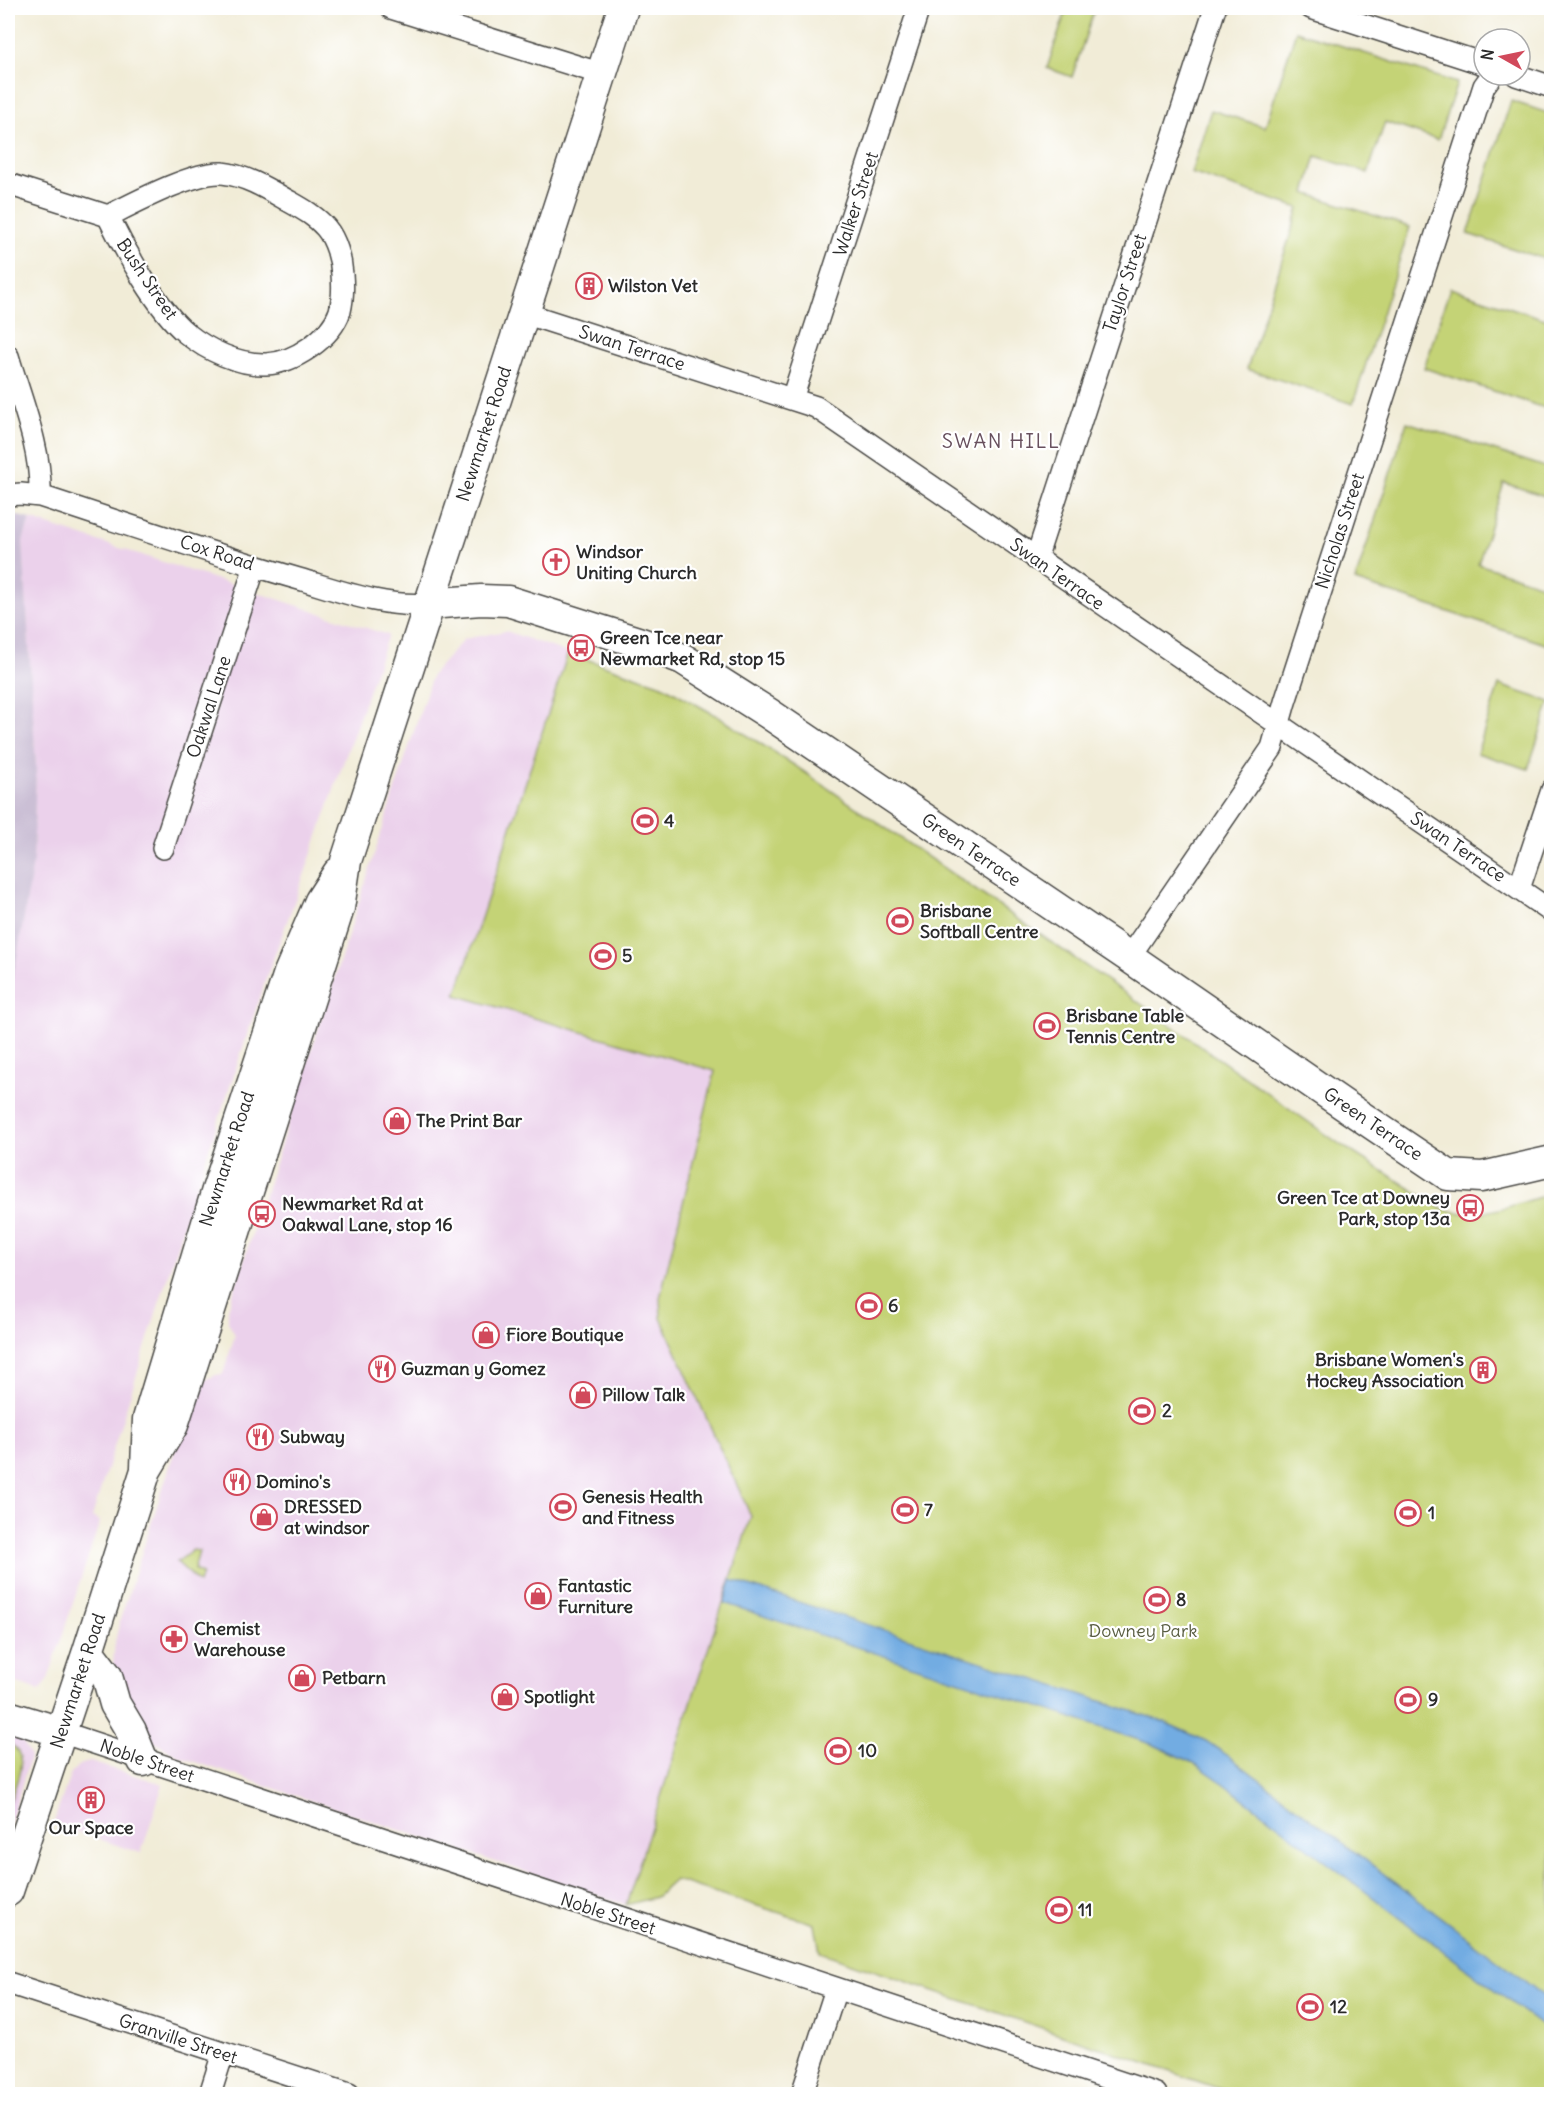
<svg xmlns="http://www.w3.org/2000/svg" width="1559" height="2102" font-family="Delius,sans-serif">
<rect width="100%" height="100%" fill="#fff"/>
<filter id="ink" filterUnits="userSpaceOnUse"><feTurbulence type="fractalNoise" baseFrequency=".0167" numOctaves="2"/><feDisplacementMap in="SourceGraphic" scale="12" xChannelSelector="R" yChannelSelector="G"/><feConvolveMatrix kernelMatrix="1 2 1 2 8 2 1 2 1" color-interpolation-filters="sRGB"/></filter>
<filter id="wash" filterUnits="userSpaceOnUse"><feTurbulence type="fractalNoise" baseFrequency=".008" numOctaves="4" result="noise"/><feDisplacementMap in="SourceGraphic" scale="24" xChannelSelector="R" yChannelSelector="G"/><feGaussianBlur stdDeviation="1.35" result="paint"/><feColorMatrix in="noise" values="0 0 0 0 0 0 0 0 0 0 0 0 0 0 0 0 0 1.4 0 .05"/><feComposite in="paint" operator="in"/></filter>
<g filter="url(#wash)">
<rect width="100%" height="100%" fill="#f1ecd7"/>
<path fill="#ebd1eb" d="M30,519l358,116 -82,235 -38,103 -79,235 -97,309 8,4 -53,161 -7,9 -32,-10v-689l8,-28 17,-103 3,-93 -13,-227z
M506,631l62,22 -112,342 259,76 -55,227 1,20 91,198 -126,389 -446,-148 -24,-14 -13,-10 -30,-68 2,-23 5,-22 58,-179 25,-60 13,-6 7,-1 12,-39 -7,-13v-13l204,-634 32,-36z
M8,1735l15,6 7,16 -22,74z
M90,1762l73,22 -22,69 -88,-29 18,-51 8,-8z"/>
<path fill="#cbbfd5" d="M8,513l22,6 -7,22 13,227 -3,94 -17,102 -8,28z"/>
<path fill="#c4d376" stroke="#787f50" stroke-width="1.5" d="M1067,8h28l-23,69 -25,-9z
M1296,31l161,52 -19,57 -53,-18 -17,51 -52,-17 -11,37 105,34 -57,177 -106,-35 52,-161 -108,-35 20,-63 54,17z
M1511,101l40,13v147l-83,-27z
M1450,288l101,33v89l-127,-42z
M1407,422l144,47v29l-47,-15 -26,81 73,24v58l-196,-65z
M568,653l94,32 55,31 77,49 360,248 187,132 102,64c38,12 72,-6 108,-15v900h-316l-415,-142 -5,-28 -140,-44 -19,17 -30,8 125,-389 -90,-198 -1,-20 55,-227 -259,-76z
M1499,685l51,17 -22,67 -51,-16z
M193,1550l6,1 -5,19 8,4 -3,9 -22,-21z
M8,1743c25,12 6,43 0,63v-23l2,-7 -2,-5z"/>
<path fill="#72ace2" stroke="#4e6c86" stroke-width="1.5" d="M731,1580l431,141 44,20 24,16 321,244v32l-335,-255 -22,-15 -40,-18 -430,-142z"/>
</g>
<g filter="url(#ink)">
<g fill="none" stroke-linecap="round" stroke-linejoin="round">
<defs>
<path id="street" d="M391,8l211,66
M1311,8l173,56
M1516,75l36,12
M8,184l100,32c26,-13 86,-45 114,-43 22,2 44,15 63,26 14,8 30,16 41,29 10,12 15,31 16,46 1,12 1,25 -2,37 -9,27 -46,52 -74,53 -28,1 -59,-14 -80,-31 -28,-23 -62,-84 -78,-117
M524,313l292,94 736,505
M8,356c13,44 34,94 32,140
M792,399l127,-391
M8,495l13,-1 19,2c86,28 172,58 259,83 41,12 86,29 129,25
M1036,559l179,-551
M163,848l92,-282
M1519,889l33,-99
M1129,957l143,-209 13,-46 199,-616 8,-11
M61,1732l1095,362
M8,1983l341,111
M210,2094l13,-41
M802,2094l34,-105"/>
<path id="secondary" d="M428,604l53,-4 27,1 133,42 42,16 85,54 361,244 215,148 104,70 34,2 70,-16
M146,1467l2,-48 68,-226 73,-220 31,-72 18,-28
M88,1651l19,25 8,28 16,27 12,30
M8,1716l53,16
M8,1891l80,-240 58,-181 27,-45 166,-517 7,-47 277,-853"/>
</defs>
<use href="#street" stroke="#494845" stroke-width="24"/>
<use href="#secondary" stroke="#494845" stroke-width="33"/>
<use href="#street" stroke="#fff" stroke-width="21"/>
<use href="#secondary" stroke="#fff" stroke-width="30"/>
<path stroke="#2b2b2b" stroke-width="4.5" d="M8,665l3,109 -3,77"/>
</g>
</g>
<defs>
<symbol id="building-ring" viewBox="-11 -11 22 22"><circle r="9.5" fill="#fff" stroke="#d1495b" stroke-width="1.5"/><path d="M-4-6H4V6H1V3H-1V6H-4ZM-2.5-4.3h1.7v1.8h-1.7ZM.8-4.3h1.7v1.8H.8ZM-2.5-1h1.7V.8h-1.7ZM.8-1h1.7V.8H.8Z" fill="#d1495b"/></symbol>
<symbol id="church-ring" viewBox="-11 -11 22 22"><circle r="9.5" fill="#fff" stroke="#d1495b" stroke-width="1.5"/><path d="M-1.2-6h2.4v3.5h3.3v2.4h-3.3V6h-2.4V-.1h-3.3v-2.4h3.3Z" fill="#d1495b"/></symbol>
<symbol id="bus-ring" viewBox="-11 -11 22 22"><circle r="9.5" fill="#fff" stroke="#d1495b" stroke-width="1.5"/><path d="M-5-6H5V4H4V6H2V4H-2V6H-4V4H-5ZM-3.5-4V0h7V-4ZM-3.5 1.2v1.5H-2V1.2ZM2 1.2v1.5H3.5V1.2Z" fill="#d1495b"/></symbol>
<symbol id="stadium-ring" viewBox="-11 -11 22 22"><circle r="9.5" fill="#fff" stroke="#d1495b" stroke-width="1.5"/><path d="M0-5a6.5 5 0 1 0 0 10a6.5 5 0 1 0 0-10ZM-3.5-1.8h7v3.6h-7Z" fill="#d1495b"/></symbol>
<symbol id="shop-ring" viewBox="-11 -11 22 22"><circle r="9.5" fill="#fff" stroke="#d1495b" stroke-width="1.5"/><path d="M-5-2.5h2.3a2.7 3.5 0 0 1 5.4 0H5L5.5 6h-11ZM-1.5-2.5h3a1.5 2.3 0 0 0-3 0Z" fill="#d1495b"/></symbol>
<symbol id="restaurant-ring" viewBox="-11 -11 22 22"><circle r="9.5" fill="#fff" stroke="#d1495b" stroke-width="1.5"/><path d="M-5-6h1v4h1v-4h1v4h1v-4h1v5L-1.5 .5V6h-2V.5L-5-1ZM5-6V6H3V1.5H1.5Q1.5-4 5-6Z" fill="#d1495b"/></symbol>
<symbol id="pharmacy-ring" viewBox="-11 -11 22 22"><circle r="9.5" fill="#fff" stroke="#d1495b" stroke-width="1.5"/><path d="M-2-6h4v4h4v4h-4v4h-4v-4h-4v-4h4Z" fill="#d1495b"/></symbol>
</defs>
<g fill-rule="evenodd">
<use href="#building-ring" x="574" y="271" width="30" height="30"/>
<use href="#church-ring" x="541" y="547" width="30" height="30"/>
<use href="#bus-ring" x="566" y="633" width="30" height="30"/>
<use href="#stadium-ring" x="630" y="806" width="30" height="30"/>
<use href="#stadium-ring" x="885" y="906" width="30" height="30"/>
<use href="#stadium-ring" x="588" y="941" width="30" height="30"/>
<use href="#stadium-ring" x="1032" y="1011" width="30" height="30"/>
<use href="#shop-ring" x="382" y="1106" width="30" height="30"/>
<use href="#bus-ring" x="1455" y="1193" width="30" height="30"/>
<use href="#bus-ring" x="247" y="1199" width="30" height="30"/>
<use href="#stadium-ring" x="854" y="1291" width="30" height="30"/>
<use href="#shop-ring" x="471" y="1320" width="30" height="30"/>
<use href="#restaurant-ring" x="367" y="1354" width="30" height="30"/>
<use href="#building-ring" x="1468" y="1355" width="30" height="30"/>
<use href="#shop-ring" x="568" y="1380" width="30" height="30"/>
<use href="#stadium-ring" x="1127" y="1396" width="30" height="30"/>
<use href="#restaurant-ring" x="245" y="1422" width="30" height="30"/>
<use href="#restaurant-ring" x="222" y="1467" width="30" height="30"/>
<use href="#stadium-ring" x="548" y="1492" width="30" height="30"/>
<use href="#stadium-ring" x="890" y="1495" width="30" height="30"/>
<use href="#stadium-ring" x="1393" y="1498" width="30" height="30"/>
<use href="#shop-ring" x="249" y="1502" width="30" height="30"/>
<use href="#shop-ring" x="523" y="1581" width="30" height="30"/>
<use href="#stadium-ring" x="1142" y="1585" width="30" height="30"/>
<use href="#pharmacy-ring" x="159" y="1624" width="30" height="30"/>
<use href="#shop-ring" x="287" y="1663" width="30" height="30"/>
<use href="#shop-ring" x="490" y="1682" width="30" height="30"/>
<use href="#stadium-ring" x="1393" y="1685" width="30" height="30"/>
<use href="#stadium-ring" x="823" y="1736" width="30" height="30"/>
<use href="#building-ring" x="76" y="1785" width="30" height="30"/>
<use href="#stadium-ring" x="1044" y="1895" width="30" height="30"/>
<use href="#stadium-ring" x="1295" y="1992" width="30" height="30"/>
</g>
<g text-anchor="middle" stroke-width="4.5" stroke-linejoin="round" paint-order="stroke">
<g font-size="18" fill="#2b2b2b" stroke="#fff">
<text transform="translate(856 204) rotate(-72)" y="6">Walker Street</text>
<text transform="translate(147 279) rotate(56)" y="6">Bush Street</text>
<text transform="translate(1125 283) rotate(-72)" y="6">Taylor Street</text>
<text transform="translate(632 348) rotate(18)" y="6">Swan Terrace</text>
<text transform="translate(484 434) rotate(-72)" y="6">Newmarket Road</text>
<text transform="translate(1340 531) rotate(-72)" y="6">Nicholas Street</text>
<text transform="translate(217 553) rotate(18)" y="6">Cox Road</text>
<text transform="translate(1057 574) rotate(35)" y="6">Swan Terrace</text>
<text transform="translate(209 707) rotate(-72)" y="6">Oakwal Lane</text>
<text transform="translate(1458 847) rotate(34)" y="6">Swan Terrace</text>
<text transform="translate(971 850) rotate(34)" y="6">Green Terrace</text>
<text transform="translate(1373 1124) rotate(34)" y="6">Green Terrace</text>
<text transform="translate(227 1159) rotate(-72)" y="6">Newmarket Road</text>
<text transform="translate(78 1681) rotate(-72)" y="6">Newmarket Road</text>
<text transform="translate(147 1761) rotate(19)" y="6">Noble Street</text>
<text transform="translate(608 1914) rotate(18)" y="6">Noble Street</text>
<text transform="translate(178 2039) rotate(18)" y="6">Granville Street</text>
</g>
<g font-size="18" font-weight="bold" fill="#2b2b2b" stroke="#fff" text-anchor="start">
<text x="608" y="292">Wilston Vet</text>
<text x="576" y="558">Windsor<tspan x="576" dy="21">Uniting Church</tspan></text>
<text x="600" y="644">Green Tce near<tspan x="600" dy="21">Newmarket Rd, stop 15</tspan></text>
<text x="664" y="827">4</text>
<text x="920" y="917">Brisbane<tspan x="920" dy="21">Softball Centre</tspan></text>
<text x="622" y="962">5</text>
<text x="1066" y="1022">Brisbane Table<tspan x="1066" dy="21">Tennis Centre</tspan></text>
<text x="416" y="1127">The Print Bar</text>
<text x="1450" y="1204" text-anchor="end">Green Tce at Downey<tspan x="1450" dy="21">Park, stop 13a</tspan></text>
<text x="282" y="1210">Newmarket Rd at<tspan x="282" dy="21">Oakwal Lane, stop 16</tspan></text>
<text x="888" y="1312">6</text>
<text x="506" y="1341">Fiore Boutique</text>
<text x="1464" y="1366" text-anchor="end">Brisbane Women's<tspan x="1464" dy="21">Hockey Association</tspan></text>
<text x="401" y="1375">Guzman y Gomez</text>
<text x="602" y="1401">Pillow Talk</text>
<text x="1162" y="1417">2</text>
<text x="280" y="1443">Subway</text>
<text x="256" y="1488">Domino's</text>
<text x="582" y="1503">Genesis Health<tspan x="582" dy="21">and Fitness</tspan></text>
<text x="284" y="1513">DRESSED<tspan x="284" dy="21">at windsor</tspan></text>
<text x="924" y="1516">7</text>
<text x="1428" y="1519">1</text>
<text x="558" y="1592">Fantastic<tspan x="558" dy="21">Furniture</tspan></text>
<text x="1176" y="1606">8</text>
<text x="194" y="1635">Chemist<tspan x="194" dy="21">Warehouse</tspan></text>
<text x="322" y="1684">Petbarn</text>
<text x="524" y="1703">Spotlight</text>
<text x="1428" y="1706">9</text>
<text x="858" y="1757">10</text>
<text x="91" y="1834" text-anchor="middle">Our Space</text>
<text x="1078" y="1916">11</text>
<text x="1330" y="2013">12</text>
</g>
<g font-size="18" fill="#595d42" stroke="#fff">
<text x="1143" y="1637">Downey Park</text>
</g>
<g font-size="20" letter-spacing="1.5" fill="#68505e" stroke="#fff">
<text x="1001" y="448">SWAN HILL</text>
</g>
</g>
<rect width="1559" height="2102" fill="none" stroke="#fff" stroke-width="30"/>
<g transform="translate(1502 57) rotate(279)"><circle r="28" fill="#ffffff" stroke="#aaaaaa" stroke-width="1.5"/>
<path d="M0-4.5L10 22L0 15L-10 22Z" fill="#d1495b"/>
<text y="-9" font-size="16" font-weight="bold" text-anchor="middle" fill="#2b2b2b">N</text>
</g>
</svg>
